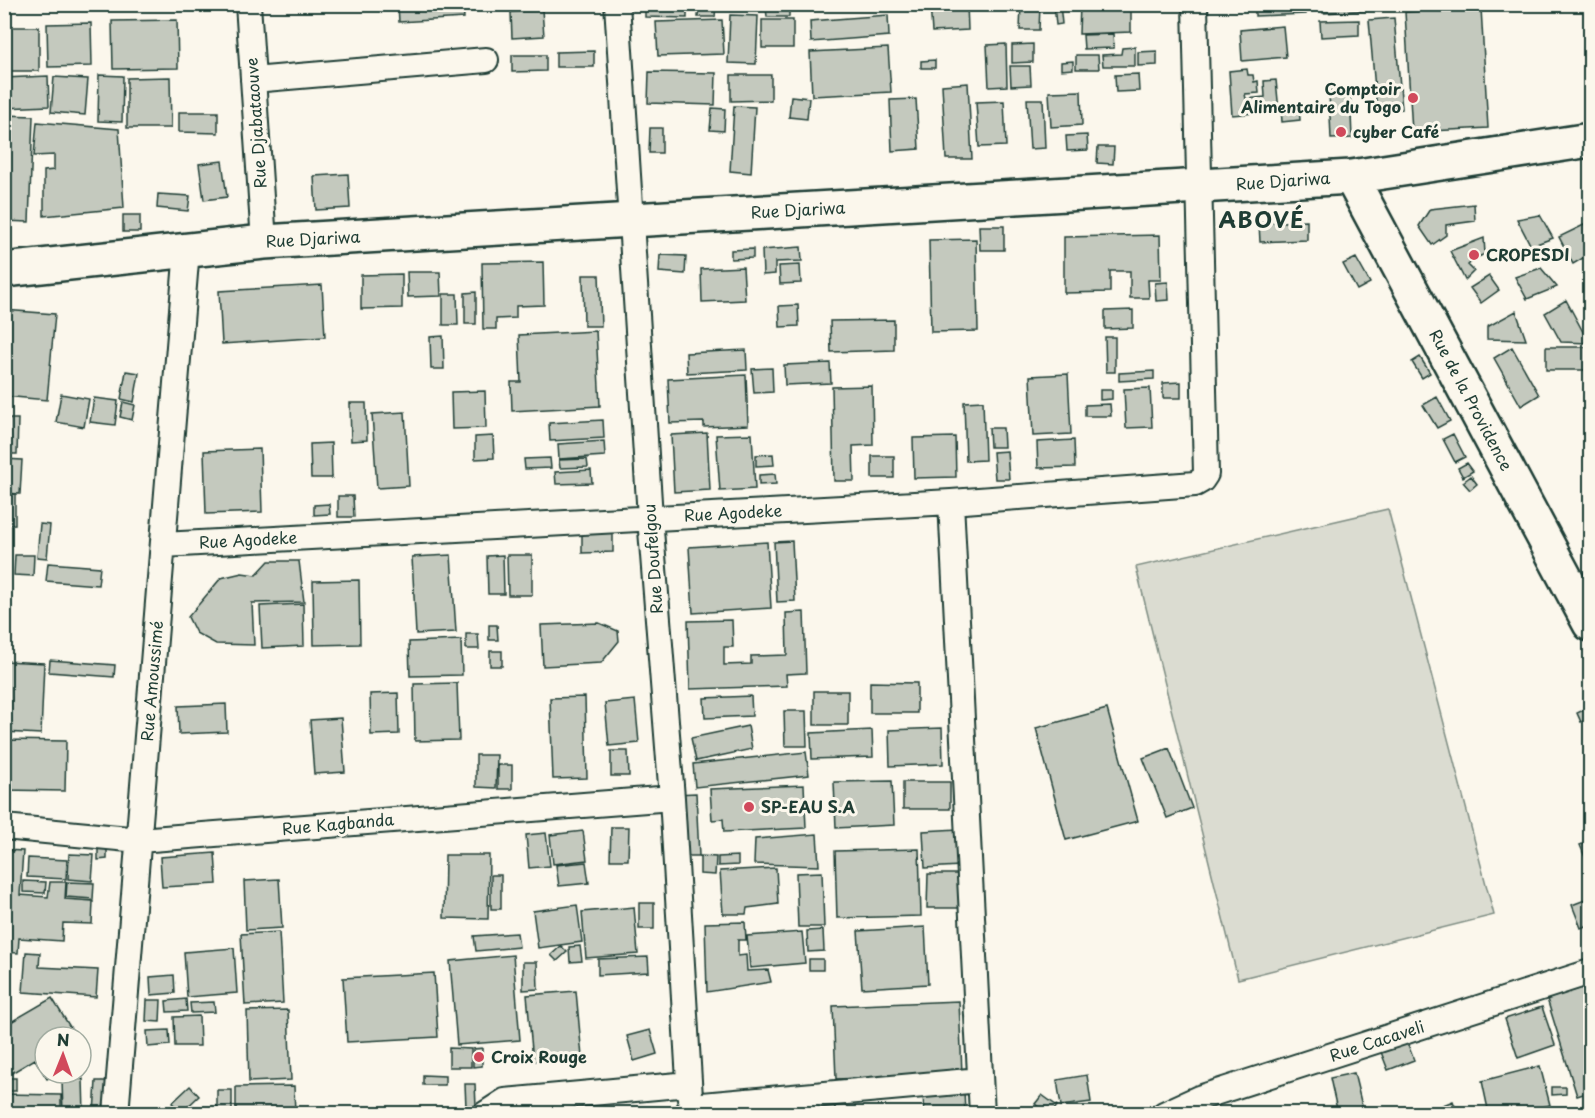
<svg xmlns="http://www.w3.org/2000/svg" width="1595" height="1118" font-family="'Playpen Sans',sans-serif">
<rect width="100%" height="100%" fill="#fbf7ec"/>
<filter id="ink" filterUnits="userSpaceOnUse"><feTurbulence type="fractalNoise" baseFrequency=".0167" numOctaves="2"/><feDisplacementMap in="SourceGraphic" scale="12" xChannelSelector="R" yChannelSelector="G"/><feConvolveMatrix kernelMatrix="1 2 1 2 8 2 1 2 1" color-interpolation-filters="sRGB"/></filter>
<g filter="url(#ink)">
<path fill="#dbdcd1" stroke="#7d8c82" stroke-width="1.5" d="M1388,509l106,406 -256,64 -102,-412z"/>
<path fill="#c4c9be" stroke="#1f3d34" stroke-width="1.5" d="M133,4h36l1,3 -37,1z
M398,4h65l1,14 -65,4z
M645,4h42v14l-42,-1z
M699,4h17l-1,13h-17z
M905,4h17v6h-17z
M930,4h37l1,26 -36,2z
M1021,4l19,1 -1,25h-19z
M1054,4h6l2,20 -6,1z
M1080,4h51v28l-52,2z
M1255,4h51v10l-51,2z
M1323,4h69v5l-69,4z
M789,6v11h-22l-1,-10z
M1481,8l7,120 -76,4 -7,-120z
M542,10l2,26 -32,2 -1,-26z
M730,15l28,1 -2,48 -28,-1z
M888,15l1,21 -78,6 -1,-21z
M1394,18l8,91 -25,3 -8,-92z
M177,20l1,48 -65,1 -1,-48z
M722,20l2,34 -66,2 -2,-34z
M762,20h31v28h-31z
M1359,20v15l-38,2 -1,-16z
M91,23l1,43 -44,1 -1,-43z
M1283,26l3,31 -44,4 -2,-31z
M4,27h35v44h-35z
M1113,34l1,14 -30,1 -1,-14z
M1006,44l1,42 -18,1 -2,-42z
M1033,44v18l-21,1v-18z
M1135,47v19h-32l-1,-11 19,-1 1,-6z
M888,48l3,44 -79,4 -2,-44z
M594,51v16h-38v-15z
M1157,51v14l-19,1v-14z
M512,55h34v16l-34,1z
M1076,55h22l1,14h-23z
M935,60v8h-14v-7z
M1073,61v8l-12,1v-8z
M1010,66h20l1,19 -20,1z
M1247,69l1,6h5l1,7 4,-1 1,12 -14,1 1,5 19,-2 -1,-16 12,-1 3,31 -47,4 -3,-44z
M649,72l67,1 -1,32 -67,-2z
M1138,74l1,17 -23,1 -1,-17z
M99,75l24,1 -1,46 -24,-1z
M731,75h40v25l-40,1z
M48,76l1,30 -45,2v-30z
M54,77l34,2 -3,36 -34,-3z
M170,77l1,51h-44v-50z
M968,83l4,76h-26l-4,-74z
M1350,90l2,48 -21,1 -2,-48z
M1081,91l1,34 -31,2 -2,-35z
M791,96l18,2 -2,21 -18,-2z
M916,99l3,50 -27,2 -2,-51z
M1027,99h16l2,49 -15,1z
M1004,101l2,45 -27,1 -3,-45z
M734,106l21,1 -4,66 -21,-2z
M1299,106l1,14 -18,2 -1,-14z
M712,108l13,1 -1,22 -14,-1z
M179,112h39v21l-39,-1z
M4,115l29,1 -4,106 -25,-1z
M37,122l82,7 5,79 -80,8v-45l10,-1v-15l-20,1z
M650,128h12v25h-13z
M1087,135l1,15 -21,1 -1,-15z
M1098,147h16l-1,17 -16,-1z
M222,161l5,36 -23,3 -5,-36z
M348,174l2,34 -34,2 -2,-34z
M158,194l32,2 -2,15 -31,-3z
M1474,204l1,17 -29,4v10l-14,10 -13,-19 11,-17z
M123,215h17v17h-17z
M1540,215l13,23 -22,8 -14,-27z
M1307,221v19l-47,2 -1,-19z
M1590,222v32l-17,10 -14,-27z
M979,226h25v24h-24z
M1160,235l1,45h-13l1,18h-19v-27h-20v21l-46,1v-56z
M1484,238l1,16 -9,4 -8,7 6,6 -9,9 -15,-29z
M976,239l2,92 -47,1 -2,-92z
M801,247l1,14 -27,1v12l-12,1 -1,-25z
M753,249v9l-22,1v-9z
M660,255l26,1 -1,18 -26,-2z
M1356,258l14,25 -13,7 -14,-26z
M543,262l1,43 -28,1v12l-20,1v10h-13l-1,-66z
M800,265l1,18 -21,1 -1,-18z
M743,267l2,33 -43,2 -1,-33z
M1541,268l16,19 -30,12 -12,-22z
M407,272h33l1,24 -33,1z
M402,274v34l-41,1v-34z
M583,275h16l2,51h-17z
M1489,276l10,14 -18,13 -11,-15z
M1168,282l1,18 -13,1 -1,-18z
M322,285l3,52 -103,7 -3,-53z
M476,292v32h-11v-31z
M443,294h14l1,31h-15z
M1566,300l23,43 -28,-1 -16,-29z
M798,305l1,21 -19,1 -1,-21z
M4,310l51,4 -8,86 -43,-4z
M1133,310v18l-28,1v-18z
M1516,311l10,29 -39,-1v-12z
M894,320v30l-63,2 -1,-31z
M596,331l4,75 -88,5 -1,-29h10l-2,-47z
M443,336l1,33h-13l-1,-32z
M1105,337h10v35h-9z
M1512,347l27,48 -18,11 -27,-48z
M1546,347h44v23h-44z
M746,350l1,20 -60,3 -1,-20z
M1420,357l10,16 -8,5 -10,-16z
M830,363l1,20 -46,2 -1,-20z
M772,368l1,24 -19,1 -2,-24z
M126,371l13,2 -5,29 -13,-3z
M1154,371v8l-35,2v-8z
M1068,374l3,60 -38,2 -3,-60z
M746,375l2,50 -44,2v-5l-34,1 -2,-44z
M1181,382v16h-18v-15z
M872,386l1,59 -20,1 1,35h-20l-2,-94z
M1150,388l2,39 -26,1 -2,-39z
M1100,390h12v9l-12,1z
M485,391l1,37 -34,1 -1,-37z
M61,394l28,5 -5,28 -28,-5z
M1437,397l13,24 -13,7 -14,-23z
M94,398l24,3 -3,24 -25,-3z
M983,401l2,59 -19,1 -2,-59z
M123,402l12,3 -3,15 -12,-3z
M350,403h16l1,37 -16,1z
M1110,404l1,12h-26v-11z
M405,412l4,74 -32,2 -5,-74z
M4,419h14l-1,35h-13z
M603,420l1,18 -54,3 -1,-18z
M989,428h14l1,19h-14z
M707,433l3,57 -36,2 -3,-57z
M752,434l3,55 -35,2 -4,-56z
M1453,434l12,23 -10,5 -12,-23z
M493,436l1,22 -19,1v-22z
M955,437l1,40 -42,1 -1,-40z
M1074,440l1,27 -37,1 -1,-26z
M604,441l1,15 -46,3 -1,-15z
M331,443l1,35h-21l-1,-34z
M260,449l2,63 -56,2 -2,-63z
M1007,451l2,28h-14l-2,-27z
M773,454l1,11 -18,1v-11z
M872,456h22v22h-22z
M550,458l1,10 -26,1 -1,-10z
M4,459l18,1 -2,34 -16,-1z
M587,459l1,8 -28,1 -1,-8z
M1467,463l6,8 -10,6 -5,-9z
M591,470l1,13 -36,1 -1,-12z
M775,474l1,10 -17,1v-10z
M1471,476l6,8 -7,6 -7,-8z
M15,494v30l-11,1v-30z
M338,496h15l1,21h-16z
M329,504l1,10 -16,1v-10z
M40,524l10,1 -3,33 -10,-1z
M582,533h31v19l-31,1z
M792,541l3,60 -18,1 -3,-60z
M767,542l4,66 -78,5 -4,-66z
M15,555h19l-1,21 -19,-1z
M451,555l5,77 -40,2 -4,-77z
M503,555l1,39h-16l-1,-38z
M507,555h25v40h-24z
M269,561h30l5,41 -52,1 2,42 -38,-1 -20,-11 -8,-16 33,-39 21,-5 14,2z
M48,563l52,4 -2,18 -52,-4z
M359,580l1,64 -46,1 -1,-64z
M303,604l1,42 -42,2 -2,-42z
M804,612l2,61 -20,1 1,12 -97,3 -2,-68 44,-1 1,27h-9v18l27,-1v-8l36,-1 -1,-42z
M599,623l19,8 1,10 -18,22 -58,3 -2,-41z
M489,625h8l1,15h-9z
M466,634h12l1,15h-13z
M461,640l1,35 -52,1 -1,-34z
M490,651h12v15h-12z
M50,660l65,5 -1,12 -65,-5z
M4,661l40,2 -3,71 -37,-2z
M870,682l47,1v30h-47z
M457,683l2,57 -44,1 -1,-57z
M814,691h34v34h-34z
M398,693l1,41 -28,1 -1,-41z
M751,696l1,20 -47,2 -1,-20z
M585,697l2,81 -34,1 -3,-81z
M635,700l4,43 -30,3 -4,-43z
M226,704l1,28 -48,2 -1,-28z
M1590,707v12l-9,3 -4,-9z
M1107,709l31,112 -72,19 -30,-112z
M784,711h22l1,35h-22z
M341,718l4,54 -31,2 -4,-54z
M748,726l4,23 -56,12 -5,-23z
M942,728l1,36 -53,2 -1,-36z
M872,730l1,27 -61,2 -1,-26z
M4,740l62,1 -1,50 -61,-1z
M1169,748l23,60 -25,10 -24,-60z
M611,751h17l1,25h-18z
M806,752l3,23 -114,12 -2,-23z
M476,755h21l-1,33 -20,-1z
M498,765h14v24h-14z
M892,781l2,44 -58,3 -2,-46z
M903,782h47v27h-47z
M804,785l2,43 -82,4 -1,-13 -11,1 -2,-31z
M696,793l3,63h-21l-3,-62z
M611,827h18l-1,33h-18z
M958,829l2,37 -35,2 -2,-37z
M583,831l4,29 -34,4 -3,-29z
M546,833l4,33 -21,2 -3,-33z
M817,834l2,32 -65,-2 1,-25z
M1590,841v28l-10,-24z
M98,845l9,1v13l-9,1z
M919,849l2,67 -84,2 -2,-67z
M4,850l19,1 -3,44 28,2 2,-15h16l-1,17 28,2 -1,23 -29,-1 -1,18 -43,-3 -1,15 -14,-1z
M215,853l2,31 -55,3 -2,-30z
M69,854l25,1 -2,26 -24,-2z
M445,855h44l-1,64 -44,-1z
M700,856l16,1 -1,18 -15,-1z
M738,856v9l-20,1v-9z
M28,858l39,2 -1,19 -39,-2z
M586,862l3,21 -30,3 -3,-21z
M776,868l2,36 -31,4 -1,6h-23l-3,-43z
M822,872l2,55h-26l-2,-54z
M928,874h33v34h-34z
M491,875h10v34h-10z
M279,879l3,49 -36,2 -2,-49z
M23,881l23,1 -1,11 -22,-1z
M67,882l27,1 -1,16 -27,-2z
M1590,898v26l-9,4 -9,-23z
M639,903h15v26h-15z
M577,905l5,37 -44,6 -5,-37z
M634,907l4,47 -52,4 -4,-46z
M745,922l1,18h-8v16l8,-1 1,16 21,-1 3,12 -64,10 -2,-69z
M925,927l3,57 -66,4 -4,-57z
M823,930l1,21 -16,1 -1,-21z
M279,932l4,71 -38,2 -4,-71z
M802,932l3,31 -55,5 -3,-32z
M517,933l2,14 -43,4 -2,-15z
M561,946l6,6 -10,9 -6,-6z
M580,946l2,15 -12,1 -1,-15z
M234,948l3,45 -50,4 -3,-45z
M26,952l14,1 -1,14 59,3 -2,27 -73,-5z
M513,955l7,85 -63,5 -7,-84z
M648,957l1,15 -51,3v-16z
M809,959h14v11h-14z
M523,962h14l1,27 -15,1z
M434,973l4,64 -91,5 -4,-64z
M174,975l1,18 -24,2 -1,-18z
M1585,987l5,17v88l-13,4 -30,-97z
M576,991l6,66 -49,4 -6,-66z
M52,998l23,37 -4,2h-26v36h12l-10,6 -12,-20 -25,15 -6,-9v-39z
M186,999l1,12 -20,1 -1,-11z
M147,1000h14l-1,22 -14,-1z
M959,1001l3,73 -126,5 -3,-73z
M214,1002l1,10 -24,1 -1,-10z
M1542,1007l13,38 -37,13 -13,-39z
M288,1010l3,70 -42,2 -2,-71z
M199,1016l1,30h-25l-1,-29z
M169,1030l1,15 -22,2 -1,-16z
M650,1030l7,24 -23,7 -7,-25z
M1407,1042l7,18 -26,10 -7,-18z
M449,1048l22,1v18h-22z
M482,1048v18l-9,1v-18z
M1540,1066l10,39 -35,9h-26l-7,-33z
M1354,1073l10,41h-26l-8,-36z
M423,1075l22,1v9h-22z
M1087,1075l4,27 -30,4 -4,-26z
M4,1078h12v13h-12z
M83,1079l1,35h-21l-1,-34z
M96,1081h11l-2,33h-11z
M465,1084h10l1,22 -10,1z
M190,1086l9,10 -17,16 -10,-9z
M294,1086l1,28h-59v-27z
M1552,1087h14v7l-14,1z
M217,1090h15v24h-15z
M964,1090l1,24h-41l-1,-23z
M4,1094l57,1v19h-57z
M1042,1095l15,11 -6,8h-4l-12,-10z
M1453,1101l5,13h-37z
M835,1105v9h-33v-7z
M794,1108v6h-76z"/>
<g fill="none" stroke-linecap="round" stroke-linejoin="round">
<defs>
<path id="street" d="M248,4l16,238
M617,4l33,513 22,281 19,316
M253,80l233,-20
M951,502l31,612
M163,545l788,-43 244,-18 7,-4 4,-6 -11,-470
M4,827l135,13 533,-42
M691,1106l289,-26
M116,1114l71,-865
M485,1114l20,-13 184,-17
M1164,1114l35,-16 391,-126"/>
<path id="secondary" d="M1351,177l239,447
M4,270l260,-28 1087,-65 239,-37"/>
</defs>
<use href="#street" stroke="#1f3d34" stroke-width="28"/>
<use href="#secondary" stroke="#1f3d34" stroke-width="38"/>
<use href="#street" stroke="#fbf7ec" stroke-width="24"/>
<use href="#secondary" stroke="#fbf7ec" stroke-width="33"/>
</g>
</g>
<g fill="#d1495b" stroke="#fbf7ec" stroke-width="2">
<circle cx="1413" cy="98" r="6"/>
<circle cx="1341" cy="132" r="6"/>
<circle cx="1474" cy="255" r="6"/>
<circle cx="749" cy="807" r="6"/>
<circle cx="479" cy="1057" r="6"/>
</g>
<g text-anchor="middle" stroke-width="6" stroke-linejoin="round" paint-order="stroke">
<g font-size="16" font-weight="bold" fill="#1f3d34" stroke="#fbf7ec" text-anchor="start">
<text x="1401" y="95" text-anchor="end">Comptoir<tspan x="1401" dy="18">Alimentaire du Togo</tspan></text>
<text x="1353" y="138">cyber Café</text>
<text x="1486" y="261">CROPESDI</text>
<text x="761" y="813">SP-EAU S.A</text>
<text x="491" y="1063">Croix Rouge</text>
</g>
<g font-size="16" fill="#1f3d34" stroke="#fbf7ec">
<text transform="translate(256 123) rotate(-94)" y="6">Rue Djabataouve</text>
<text transform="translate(1283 181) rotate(-4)" y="6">Rue Djariwa</text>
<text transform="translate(798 210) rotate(-3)" y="6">Rue Djariwa</text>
<text transform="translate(313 239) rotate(-3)" y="6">Rue Djariwa</text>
<text transform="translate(1471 400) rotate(62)" y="6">Rue de la Providence</text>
<text transform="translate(733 513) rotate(-3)" y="6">Rue Agodeke</text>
<text transform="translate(248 540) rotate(-3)" y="6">Rue Agodeke</text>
<text transform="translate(653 559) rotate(-94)" y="6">Rue Doufelgou</text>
<text transform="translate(152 681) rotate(-85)" y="6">Rue Amoussimé</text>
<text transform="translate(338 824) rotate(-5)" y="6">Rue Kagbanda</text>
<text transform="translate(1377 1041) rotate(-18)" y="6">Rue Cacaveli</text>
</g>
<g font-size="22" font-weight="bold" letter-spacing="1.5" fill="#1f3d34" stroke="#fbf7ec">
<text x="1262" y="228">ABOVÉ</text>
</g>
</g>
<rect width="1595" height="1118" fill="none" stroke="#fbf7ec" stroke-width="24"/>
<rect x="12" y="12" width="1571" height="1094" fill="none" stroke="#1f3d34" stroke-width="2" filter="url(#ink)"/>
<g transform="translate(63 1055) rotate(1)"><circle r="28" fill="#fbf7ec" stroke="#a3ada2" stroke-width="1.5"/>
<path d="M0-4.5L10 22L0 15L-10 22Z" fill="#d1495b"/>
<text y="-9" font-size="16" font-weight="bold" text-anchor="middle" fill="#1f3d34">N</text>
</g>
</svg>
